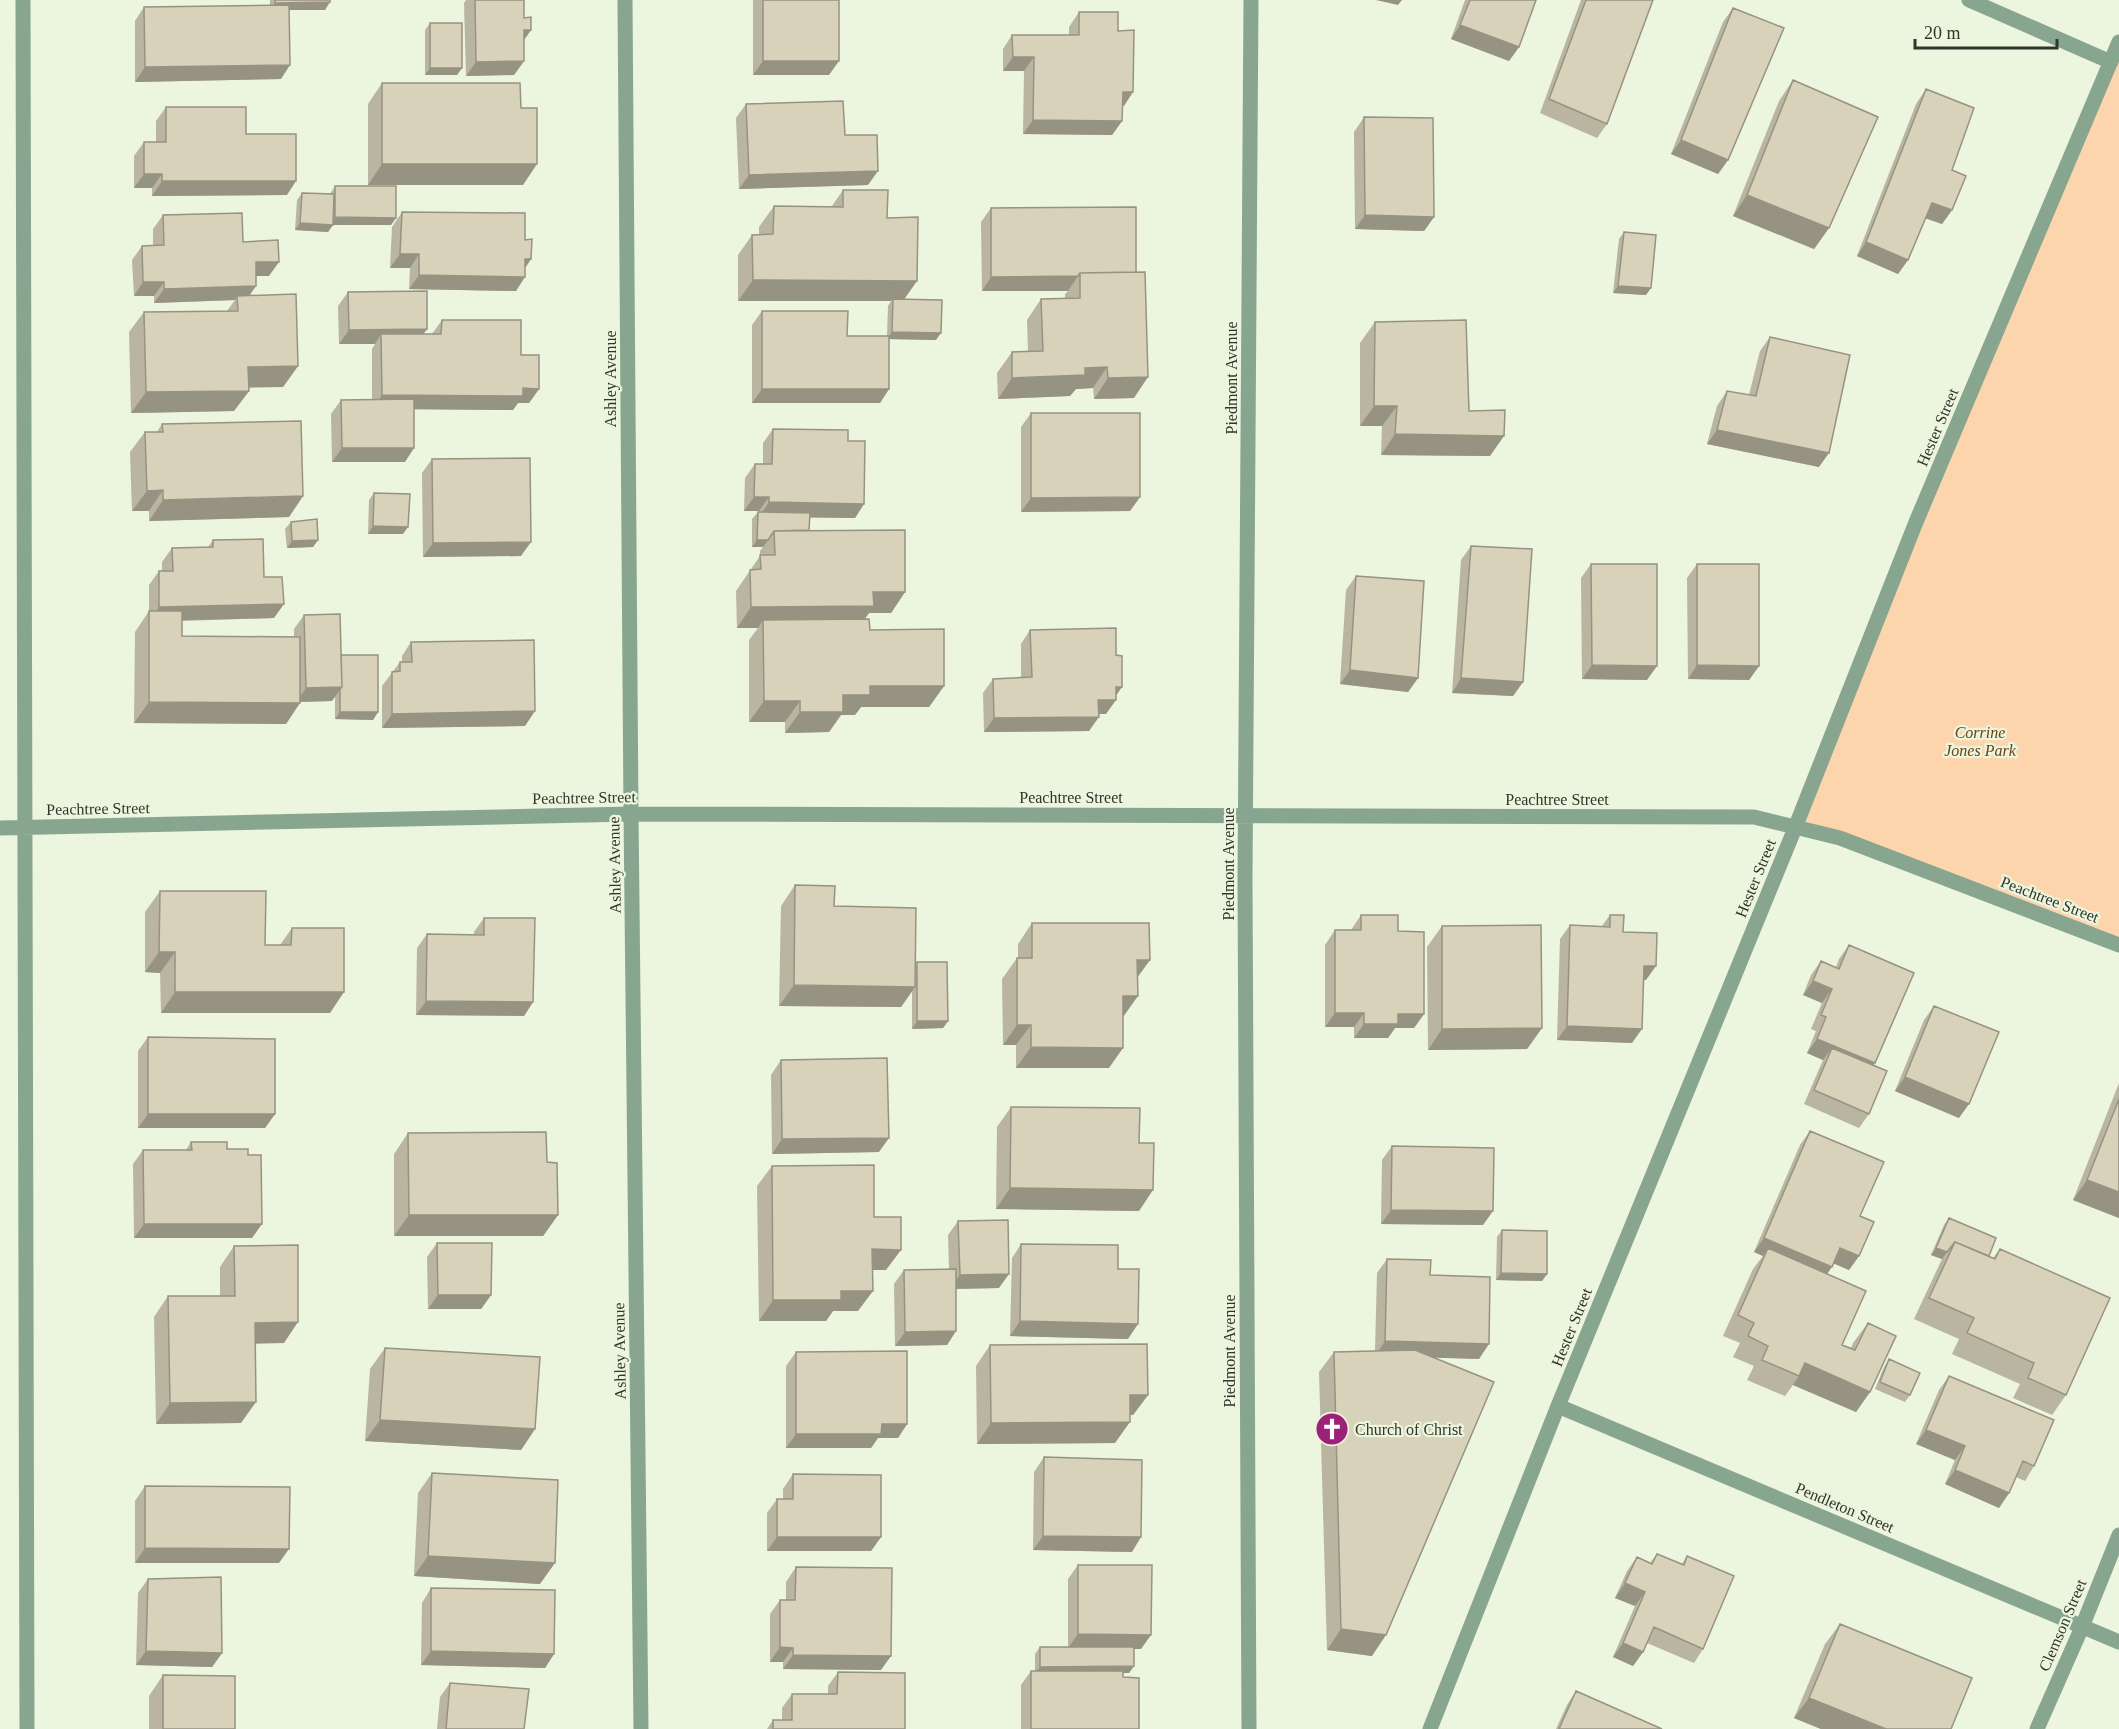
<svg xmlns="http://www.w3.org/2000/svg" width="2119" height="1729" font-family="Georgia,serif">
<rect width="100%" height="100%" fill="#ecf5dd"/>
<path fill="#fcd5ad" d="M2119,34v911l-324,-117z"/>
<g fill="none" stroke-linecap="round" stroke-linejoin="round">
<path stroke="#88a68f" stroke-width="15" d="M23,0l4,1729
M625,0l6,814 10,915
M1969,0l142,62
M0,828l631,-14 1123,3 86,21 279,107
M1558,1406l561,236
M1249,1729l-4,-850 6,-879
M1430,1729l128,-323 237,-578 121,-306 203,-480
M2037,1729l45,-102 37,-92"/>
</g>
<path fill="#bab5a0" d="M270,0h60l-5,10h-36l-8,69 -146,3v-61l9,-14 126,-2z
M466,0h58v18l7,12 -7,10v21l-10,14 -48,1 -2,-73z
M753,0h86l-10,75h-76z
M1465,0h71l-17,47 -10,14 -58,-22z
M1581,0h72l-46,124 -10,14 -57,-25z
M1733,8l-5,152 -10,14 -47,-20 52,-132z
M1079,12l39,19 6,75h-2v15l-10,14 -89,-1 1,-63h-21v-22l9,-14h57v-8z
M430,23l32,45 -5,7h-32v-45z
M1793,80l36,148 -15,21 -81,-33 46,-115z
M382,83l141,102h-155v-81z
M1926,89l26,81v40l-10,14 -17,-6 -17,42 -10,14 -41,-18 59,-152z
M746,104l99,31 23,50 -129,4 -3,-71z
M166,107l80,27 41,61 -135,1v-8h-18v-32l10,-14h12v-21z
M1364,117l70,100 -10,14 -69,-2 -1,-97z
M335,186l61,32 -5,7h-58l-5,7 -33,-2 2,-30 5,-7 28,1z
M843,190l44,28 18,81 31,41 -47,-1v50l-9,14h-128v-78l10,-14 85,25h40l1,-30 3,-5h-153v-46l14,-20h7v-8l15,-21h58z
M1136,207l-2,191 -40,1 -1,-11 -17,1 -6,7 -72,3 -1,-26 15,-21h16l-1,-32 14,-21h24v-5l3,-3h-86l-1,-69 10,-14z
M402,212l123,28 6,19 -6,9 -9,23 -107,-2 1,-21h-20l2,-41z
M163,215l80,27 26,34h-13v10l-7,10 49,70 -15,21h-34v4l-15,20 -103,2 -2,-81 15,-20 83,-1 8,-11 -81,3v-7h-20l-2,-36 10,-14h11v-17z
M1624,232l22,63 -33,-2 6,-54z
M348,292l79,37 -4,5h9l10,-14 79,35 18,34 -10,14h-11l-5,7 -99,-1 -9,53h-73l-1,-48 10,-14 31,-1v-50l3,-5h-36l-1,-38z
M1375,322l94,89 21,45 -109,-1 1,-29h-22v-83z
M1770,337l49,130 -112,-23 10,-38 10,-15 22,4 11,-44z
M1031,413l109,84 -10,14 -109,1v-85z
M162,424l141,72 -14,21 -140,4v-10h-17l-2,-59 15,-20h12z
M773,429l75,12 16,63 -9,14 -45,-1 -1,13 96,62 -14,21h-22l-4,6 5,11 74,56 -15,21h-68l-6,8h-14l-12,17 -44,1v-11h-36v-82l9,-12h-21l-1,-37 24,-35v-5l3,-4h-11v-28l6,-7h1v-1h-15l1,-33 10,-14h8v-21z
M432,459l89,97 -98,1 -1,-84z
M374,493l29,41h-35l1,-34z
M291,522l27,18 -5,7 -26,1 -2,-19z
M213,540l51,37 10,41 -92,3v15l112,1v-8l10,-14 37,40 37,57 -5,8 -38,-1v-23l-3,5 -32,1 -14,22 -152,-1 1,-91 14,-21v-26l10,-14h3v-9l10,-14 36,-1z
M1471,546l52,136 -10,14 -61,-3 9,-133z
M1591,564l56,116 -65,-1 -1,-101z
M1697,564l62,102 -10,14 -61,-1 -1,-101z
M1356,576l62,102 -10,14 -68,-8 6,-94z
M1030,630l86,66 -10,18h-7l-10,17 -105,1 -1,-39 10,-14 28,-1v-34z
M411,642l114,84 -143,2v-42l18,-24h2v-6z
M795,885l39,21 82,59 1,-3 31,59 -5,7 -31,1v-38l-11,16 -122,-1 2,-100z
M160,891l105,54h15l12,-17 38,85h-169l-1,-40 -15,-1v-60z
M1361,915l37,16 26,83 -10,14h-19l-7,10h-34v-11h-29v-82l10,-15h16z
M1610,915l13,17 23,48h-3l-11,63 -75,-3 3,-101 10,-14 32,1z
M484,918l49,84 -9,14 -108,-1 1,-67 10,-14 47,1v-3z
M1032,923l118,37 -12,17 -15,40 -14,51h-93v-23h-13l-1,-66 15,-21h1v-14z
M1442,926l100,102 -15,21 -99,1 -1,-103z
M1849,945l24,120 -4,49 -10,14 -55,-24 19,-44 -16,-7 9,-22 -5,-2 11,-26 -19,-8 8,-20 10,-14 15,6 3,-8z
M1934,1006l25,112 -64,-27 29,-71z
M148,1037l127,77 -10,14h-127v-77z
M781,1060l98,92 -107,2 -1,-79z
M2119,1083v135l-46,-18z
M1011,1107l128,104 -143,-2 1,-82z
M1810,1131l49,125 -10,14 -16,-7 -6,11 15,71 9,3 2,-5 15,-20 2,69 -14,20 -63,-27 -8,11 -38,-16 7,-14 -21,-9 7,-14 -17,-7 30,-67 10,-13 -9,-4 46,-107z
M408,1133l139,29 11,53 -15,21h-149v-82z
M191,1142l36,7 25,89h-118l-1,-74 10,-14h43z
M1392,1146l91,79 -102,-1 1,-64z
M772,1166l102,51 12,53h-14l-14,41h-25l-7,10h-67l-2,-135z
M1949,1218l40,38 4,2 7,-9 66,146 -14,20 -39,-17 7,-14 -68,-30 7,-15 -45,-20 28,-60 -11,-4 13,-30z
M958,1221l41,67 -43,1v42l-9,14 -52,1 -1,-62 10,-14 45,-1 -1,-34z
M1502,1230l45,44 -5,7 -46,-1 1,-43z
M437,1243l54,52 -10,14h-53l-1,-52z
M1021,1244l97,25 10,70 -118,-3 2,-78z
M234,1246l50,97h-29l-14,80 -85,1 -2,-107 14,-21h52v-29z
M1387,1259l43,16 49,84 -46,-2 -61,299 -45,-6 -8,-278 15,-20 41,-1 2,-78z
M990,1345l158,50 -15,20h-3l-15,28 -138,1 -1,-78z
M385,1348l150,81 -14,21 -156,-9 5,-72z
M796,1352l111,72 -9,14h-20l-7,10h-85v-82z
M1889,1359l21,36 -5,7 -30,-13 9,-22z
M1949,1376l85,90 -9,15 -9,-4 -7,16 -10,15 -54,-24 10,-24 -39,-16 23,-54z
M1044,1457l88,95 -99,-2 1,-78z
M432,1473l108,111 -126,-8 4,-83z
M793,1474l88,63 -10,14h-104v-38l10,-14h6v-10z
M145,1486l134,77h-144v-62z
M1657,1554l25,10 5,-8 16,93 -9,14 -47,-20 -4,9 -10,14 -20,-9 22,-51 -20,-8 12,-27 10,-14 13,6z
M1078,1565l63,84h-7v17l-5,7h-6v4l16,52h-118v-44l10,-14h4v-17l5,-7h28v-68z
M796,1567l85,103 -98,-1v-7h-13v-48l10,-14h6v-18z
M148,1579l74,74 -10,14 -76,-2 2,-72z
M431,1588l123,66 -9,14 -124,-3 1,-62z
M1840,1624l111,105h-130l-27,-11 31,-74z
M838,1672l67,57h-138l6,-9h9v-12l10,-14h36v-8z
M163,1675l72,54h-86v-33z
M450,1683l74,46h-87l3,-32z
M1576,1691l86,38h-106l11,-24z"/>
<path fill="#979382" d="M1376,0h26l-4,5z
M330,2l-5,8h-55l5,-7z
M1460,25l59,22 -10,14 -58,-22z
M524,30h7l-10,14z
M1013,57h21l-10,14h-21z
M524,61l-10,14 -48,1 10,-14z
M763,61h76l-10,14h-76z
M290,65l-9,14 -146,3 10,-15z
M430,68h32l-5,7h-32z
M1123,92h10l-9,14h-11z
M1033,120l89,1 -10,14 -89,-1z
M1681,140l47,20 -10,14 -47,-20z
M382,164h155l-14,21h-155z
M878,171l-10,14 -129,4 10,-14z
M144,174h18l-10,14h-18z
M162,181h134l-9,14 -135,1z
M1747,195l82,33 -15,21 -81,-33z
M1932,203l20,7 -10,14 -20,-7z
M1365,215l69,2 -10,14 -69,-2z
M335,217l61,1 -5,7h-61z
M300,223l33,2 -5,7 -33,-2z
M1866,242l42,18 -10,14 -41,-18z
M400,254h19l-9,14h-20z
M525,259h6l-10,15z
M256,262h23l-10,14h-23z
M419,275l106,2 -9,14 -107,-2z
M1078,276l-10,15h-86l9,-14z
M753,280l164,1 -14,20 -10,-2 -2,2h-153z
M143,282h21l-10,14h-20z
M256,286l-10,14 -9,-4 -2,4 -81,3 10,-14z
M1618,286l33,2 -5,7 -33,-2z
M427,329l-10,14 -36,-9 -6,10h-36l10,-14z
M892,332l49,1 -5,7 -49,-1z
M298,366l-15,21 -49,1 14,-21z
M1107,367l-14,21 -17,1 -6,7 -72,3 14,-21 73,-10z
M1148,377l-14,21 -40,1 14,-21z
M523,388l16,1 -10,14h-11l-5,7 -141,-1 10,-14z
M762,389h127l-9,14h-128z
M249,391l-15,20 -103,2 15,-21z
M1374,406h23l-15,20h-22z
M1717,430l112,23 -10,14 -112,-23z
M1395,434l109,2 -14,20 -109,-1z
M342,448h72l-9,14h-73z
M163,490l-14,21h-17l15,-20z
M303,496l-14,21 -140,4 14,-21z
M754,497h15l-10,14h-15z
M1140,497l-10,14 -109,1 10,-14z
M769,502l95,2 -9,14 -96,-1z
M373,526l35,1 -5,7h-35z
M318,540l-5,7 -26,1 5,-7z
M757,540h11l-5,7h-11z
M531,542l-10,14 -98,1 10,-14z
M873,592h32l-14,21h-22l-10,14 -96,-7 -5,8h-21l14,-21z
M284,604l-10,14 -124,3 9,-14z
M1592,665l65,1 -10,14 -65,-1z
M1697,665l62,1 -10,14 -61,-1z
M1350,670l68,8 -10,14 -68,-8z
M1461,678l62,4 -10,14 -61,-3z
M870,686h74l-15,21h-68l-6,8h-14l-12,17 -44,1 15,-21 43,-17z
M342,687l-10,14 -36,1 10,-14z
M1116,687h6l-9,13h3l-10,14h-18l10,-14z
M764,701h36l-15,21h-36z
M149,702l151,1 -14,21 -152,-1z
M535,711l-10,15 -143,2 10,-14z
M340,712h38l-5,8 -38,-1z
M1099,717l-10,14 -105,1 10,-14z
M159,952h16l-15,21 -15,-1z
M1137,960h13l-15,20z
M1644,966h12l-10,14h-12z
M1813,981l19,8 -10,14 -19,-8z
M794,985l121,2 -14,20 -122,-1z
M175,992h169l-14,21h-169z
M1123,996h15l-15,21z
M426,1001l107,1 -9,14 -108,-1z
M1335,1013h29l-10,14h-29z
M1398,1014h26l-10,14h-19l-7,10h-34l10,-14z
M917,1021h31l-5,7 -31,1z
M1017,1025h14l-15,20h-13z
M1567,1026l75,3 -10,14 -75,-3z
M1542,1028l-15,21 -99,1 14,-21z
M1817,1039l58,24 -10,15 -33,-30 -9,12 -16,-7z
M1031,1047l92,1 -14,20h-93z
M1905,1077l64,27 -10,14 -64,-27z
M148,1114h127l-10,14h-127z
M889,1138l-10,14 -107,2 10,-15z
M2087,1180l32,12v26l-46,-18z
M1010,1188l143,2 -14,21 -143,-2z
M1391,1210l102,1 -10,14 -102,-1z
M409,1215h149l-15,21h-149z
M144,1224h118l-10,14h-118z
M1764,1238l68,29 -10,14 -54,-33 -5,8 -9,-4z
M1840,1248l19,8 -10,14 -19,-8z
M1936,1248l11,4 -5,7 -11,-4z
M872,1249l29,1 -15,20h-28z
M1501,1273l46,1 -5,7 -46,-1z
M1009,1274l-10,14 -49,1 10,-14z
M841,1291h32l-15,20h-25l-7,10h-67l14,-21z
M438,1295h53l-10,14h-53z
M1020,1321l118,3 -10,15 -118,-3z
M298,1322l-14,21 -44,1 15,-21z
M956,1331l-9,14 -52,1 10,-14z
M1385,1341l104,3 -10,15 -104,-3z
M1805,1363l65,29 -14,20 -63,-27 6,-9z
M1130,1395h18l-15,20h-17z
M256,1402l-15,21 -85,1 14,-21z
M380,1420l155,9 -14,21 -156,-9z
M1130,1422l-15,21 -138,1 14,-21z
M882,1424h25l-9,14h-20l-7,10h-85l10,-14z
M1926,1430l39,16 -10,14 -39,-16z
M1955,1470l54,23 -10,15 -54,-24z
M1043,1536l98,1 -9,15 -99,-2z
M777,1537h104l-10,14h-104z
M145,1548l144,1 -10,14h-144z
M428,1556l127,7 -15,21 -126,-8z
M1625,1583l20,9 -10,14 -20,-8z
M1341,1629l45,6 -14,21 -45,-6z
M1078,1634l73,1 -10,14 -73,-1z
M1623,1643l20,9 -10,14 -20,-9z
M780,1647l13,1 -10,14h-13z
M146,1651l76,2 -10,14 -76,-2z
M431,1651l123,3 -9,14 -124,-3z
M793,1655l98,1 -10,14 -98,-1z
M1134,1666l-5,7 -94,1 5,-7z
M1809,1698l77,31h-65l-27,-11z"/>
<path fill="#d8d2ba" stroke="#979382" stroke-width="1.5" d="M275,0h55v2l-55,1z
M475,0h49v18l7,-1v13h-7v31l-48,1z
M763,0h76v61h-76z
M1470,0h66l-17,47 -59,-22z
M1586,0h67l-46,124 -58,-25z
M289,5l1,60 -145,2 -1,-60z
M1733,8l51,20 -56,132 -47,-20z
M1079,12h39v19l16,-1 -1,62h-10l-1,29 -89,-1 1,-63h-21l-1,-22h67z
M430,23h32v45h-32z
M1793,80l85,37 -49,111 -82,-33z
M382,83h138l1,25h16v56h-155z
M1926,89l48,19 -22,62 14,6 -14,34 -20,-7 -24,57 -42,-18z
M843,101l2,34h32l1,36 -129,4 -3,-71z
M166,107h80v27h50v47h-134v-7h-18v-32h22z
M1364,117l69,1 1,99 -69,-2z
M335,186h61v32l-61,-1z
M843,190h45l-1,28 31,-1 -1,64 -164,-1 -1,-45 21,-1 1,-28 69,1z
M302,193l32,1 -1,31 -33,-2z
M1136,207v65l-56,1 -2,3 -87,1v-69z
M402,212l123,1v27l7,-1 -1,20h-6v18l-106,-2v-21h-19z
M242,213l1,29 35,-2 1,22h-23v24l-92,3v-7h-21l-1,-36 22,-1 -1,-30z
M1624,232l32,3 -5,53 -33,-2z
M1145,272l3,105 -40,1 -1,-11 -22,1v7l-73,3v-26l31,-1 -2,-52 39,-1v-25z
M427,291v38l-78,1 -1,-38z
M296,294l2,72 -50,1 1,24 -103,1 -2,-80 94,-1 -1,-15z
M893,299l49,1 -1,33 -49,-1z
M762,311h86l-1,25h42v53h-127z
M442,320h79v35h18v34l-16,-1v8l-141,-1 -1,-61h60z
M1466,320l3,91 36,-1 -1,26 -109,-2 2,-28h-23l1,-84z
M1770,337l80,18 -21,98 -112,-23 10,-39 29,5z
M414,399v49h-72l-1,-48z
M1031,413h109v84l-109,1z
M301,421l2,75 -140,4v-10l-16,1 -2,-59h18l-1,-8z
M773,429l75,1v11h17l-1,63 -95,-2v-5h-15l1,-33h17z
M530,458l1,84 -98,1 -1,-84z
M374,493l36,1 -2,33 -35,-1z
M758,512l52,1 -1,17 -35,1 -6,9h-11z
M317,519l1,21 -26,1 -1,-19z
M905,530v62h-32l1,14 -123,1 -1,-37 11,-1 -1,-14h15l-1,-24z
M263,539l1,38h18l2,27 -125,3v-36h14l-1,-23 41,-1v-7z
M1471,546l61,3 -9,133 -62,-4z
M1591,564h66v102l-65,-1z
M1697,564h62v102l-62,-1z
M1356,576l68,5 -6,97 -68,-8z
M149,611h33v25l118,1v66l-151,-1z
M340,614l2,73 -36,1 -2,-73z
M869,619l1,11 74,-1v57h-74v9h-27v17h-43v-11h-36l-1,-81z
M1116,628v27l6,1v31h-6v13h-18l1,17 -105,1 -1,-39 39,-2 -2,-47z
M534,640l1,71 -143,3v-42l8,-1v-9h12l-1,-20z
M341,655h37v57h-38v-23l2,-2z
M795,885l40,1 -1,20 82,2 -1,79 -121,-2z
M160,891h106l-1,54h26l1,-17h52v64h-169v-40h-16z
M1361,915h37v16l26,1v82h-26v10h-34v-11h-29v-83h26z
M1610,915h14l-1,17 34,1 -1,33h-12l-2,63 -75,-3 3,-101 40,2z
M484,918h51l-2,84 -107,-1 1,-67 57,1z
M1032,923h117l1,37h-13l1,36h-15v52l-92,-1v-22h-14v-67h15z
M1541,925l1,103 -100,1v-103z
M1849,945l65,28 -39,90 -58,-24 9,-22 -5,-2 11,-26 -19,-8 8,-20 18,8z
M917,962h30l1,59h-31z
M1934,1006l65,26 -30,72 -64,-27z
M148,1037l127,2v75h-127z
M1832,1048l55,23 -18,43 -55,-24z
M887,1058l2,80 -107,1 -1,-79z
M2119,1099v93l-32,-12z
M1011,1107l129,1 -1,35h15l-1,47 -143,-2z
M1810,1131l74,31 -24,54 14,6 -15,34 -19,-8 -8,19 -68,-29z
M546,1132l1,30 10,1 1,52h-149l-1,-82z
M191,1142h36v7h21v6h13l1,69h-118l-1,-74h49z
M1392,1146l102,2 -1,63 -102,-1z
M874,1165v52h27v33l-29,-1 1,42h-32v9h-68l-1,-134z
M1949,1218l47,20 -7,18 -34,-14 -8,10 -11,-4z
M1008,1220l1,54 -49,1 -2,-54z
M1502,1230l45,1v43l-46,-1z
M1955,1242l40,17 5,-10 110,49 -44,97 -38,-17 6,-15 -67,-30 7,-15 -45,-20z
M437,1243h55l-1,52h-53z
M1021,1244l97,1v24h21l-1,55 -118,-3z
M298,1245v77l-43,1 1,79 -86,1 -2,-107h67l-1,-50z
M1768,1248l98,43 -24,54 13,5 13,-27 28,13 -26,56 -65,-29 -6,13 -37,-16 6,-14 -20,-10 6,-13 -16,-8z
M1387,1259l44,1 -1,15 60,2 -1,67 -104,-3z
M956,1269v62l-51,1 -1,-62z
M1147,1344l1,51h-18v27l-139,1 -1,-78z
M385,1348l155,9 -5,72 -155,-9z
M1415,1350l79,32 -108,253 -45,-6 -7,-277z
M907,1351v73h-25l-1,10h-85v-82z
M1889,1359l31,14 -10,22 -30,-13z
M1949,1376l105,44 -20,46 -11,-5 -14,32 -54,-23 10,-24 -39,-16z
M1044,1457l98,3 -1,77 -98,-1z
M432,1473l126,7 -3,83 -127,-7z
M793,1474l88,1v62h-104v-38h16z
M145,1486l145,1 -1,62 -144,-1z
M1657,1554l27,11 3,-9 47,20 -31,73 -49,-22 -11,25 -20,-9 22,-51 -20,-9 12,-26 15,7z
M1078,1565h74l-1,70 -73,-1z
M796,1567l96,1 -1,88 -98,-1v-7l-13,-1v-47h15z
M221,1577l1,76 -76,-2 2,-72z
M431,1588l124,2 -1,64 -123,-3z
M1840,1624l132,54 -21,51h-65l-77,-31z
M1040,1647h94v19l-94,1z
M1031,1671h92v6l16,1v51h-108z
M838,1672l67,1v56h-132v-9h19v-26h45z
M163,1675l72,1v53h-72z
M450,1683l79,6 -5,40h-78z
M1576,1691l86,38h-103z"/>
<defs>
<symbol id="church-disc" viewBox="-11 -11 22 22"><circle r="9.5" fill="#9c2179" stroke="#ecf5dd"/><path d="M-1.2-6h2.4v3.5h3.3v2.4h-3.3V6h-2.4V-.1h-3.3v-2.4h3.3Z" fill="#fff"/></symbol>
</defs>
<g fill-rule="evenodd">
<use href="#church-disc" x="1313" y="1410" width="38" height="38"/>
</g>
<g text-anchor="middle" stroke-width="4.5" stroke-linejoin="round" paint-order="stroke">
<g font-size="16" fill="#31352c" stroke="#ecf5dd">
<text transform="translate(1231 378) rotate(-90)" y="6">Piedmont Avenue</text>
<text transform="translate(610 379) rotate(-90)" y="6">Ashley Avenue</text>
<text transform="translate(1937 427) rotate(-67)" y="6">Hester Street</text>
<text transform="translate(584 797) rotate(-1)" y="6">Peachtree Street</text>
<text x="1071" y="803">Peachtree Street</text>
<text x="1557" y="805">Peachtree Street</text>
<text transform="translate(98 808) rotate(-1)" y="6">Peachtree Street</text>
<text transform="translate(1228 864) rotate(-90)" y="6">Piedmont Avenue</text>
<text transform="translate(614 865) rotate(-91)" y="6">Ashley Avenue</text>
<text transform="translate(1755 878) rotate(-68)" y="6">Hester Street</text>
<text transform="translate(2050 899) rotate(21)" y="6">Peachtree Street</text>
<text transform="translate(1571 1327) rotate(-68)" y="6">Hester Street</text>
<text transform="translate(619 1351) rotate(-91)" y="6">Ashley Avenue</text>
<text transform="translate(1229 1351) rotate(-90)" y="6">Piedmont Avenue</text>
<text transform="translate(1845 1507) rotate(23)" y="6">Pendleton Street</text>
<text transform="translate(2062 1625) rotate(-67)" y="6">Clemson Street</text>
</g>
<g font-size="16" font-style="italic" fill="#6b4415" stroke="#ecf5dd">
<text x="1980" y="738">Corrine<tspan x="1980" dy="18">Jones Park</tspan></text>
</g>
<g font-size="16" fill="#31352c" stroke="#ecf5dd" text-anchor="start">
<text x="1355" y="1435">Church of Christ</text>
</g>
</g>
<path d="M1915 39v9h142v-9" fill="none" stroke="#31352c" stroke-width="3"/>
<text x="1924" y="39" font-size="18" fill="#31352c" stroke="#ecf5dd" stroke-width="4.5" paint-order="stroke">20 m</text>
</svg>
